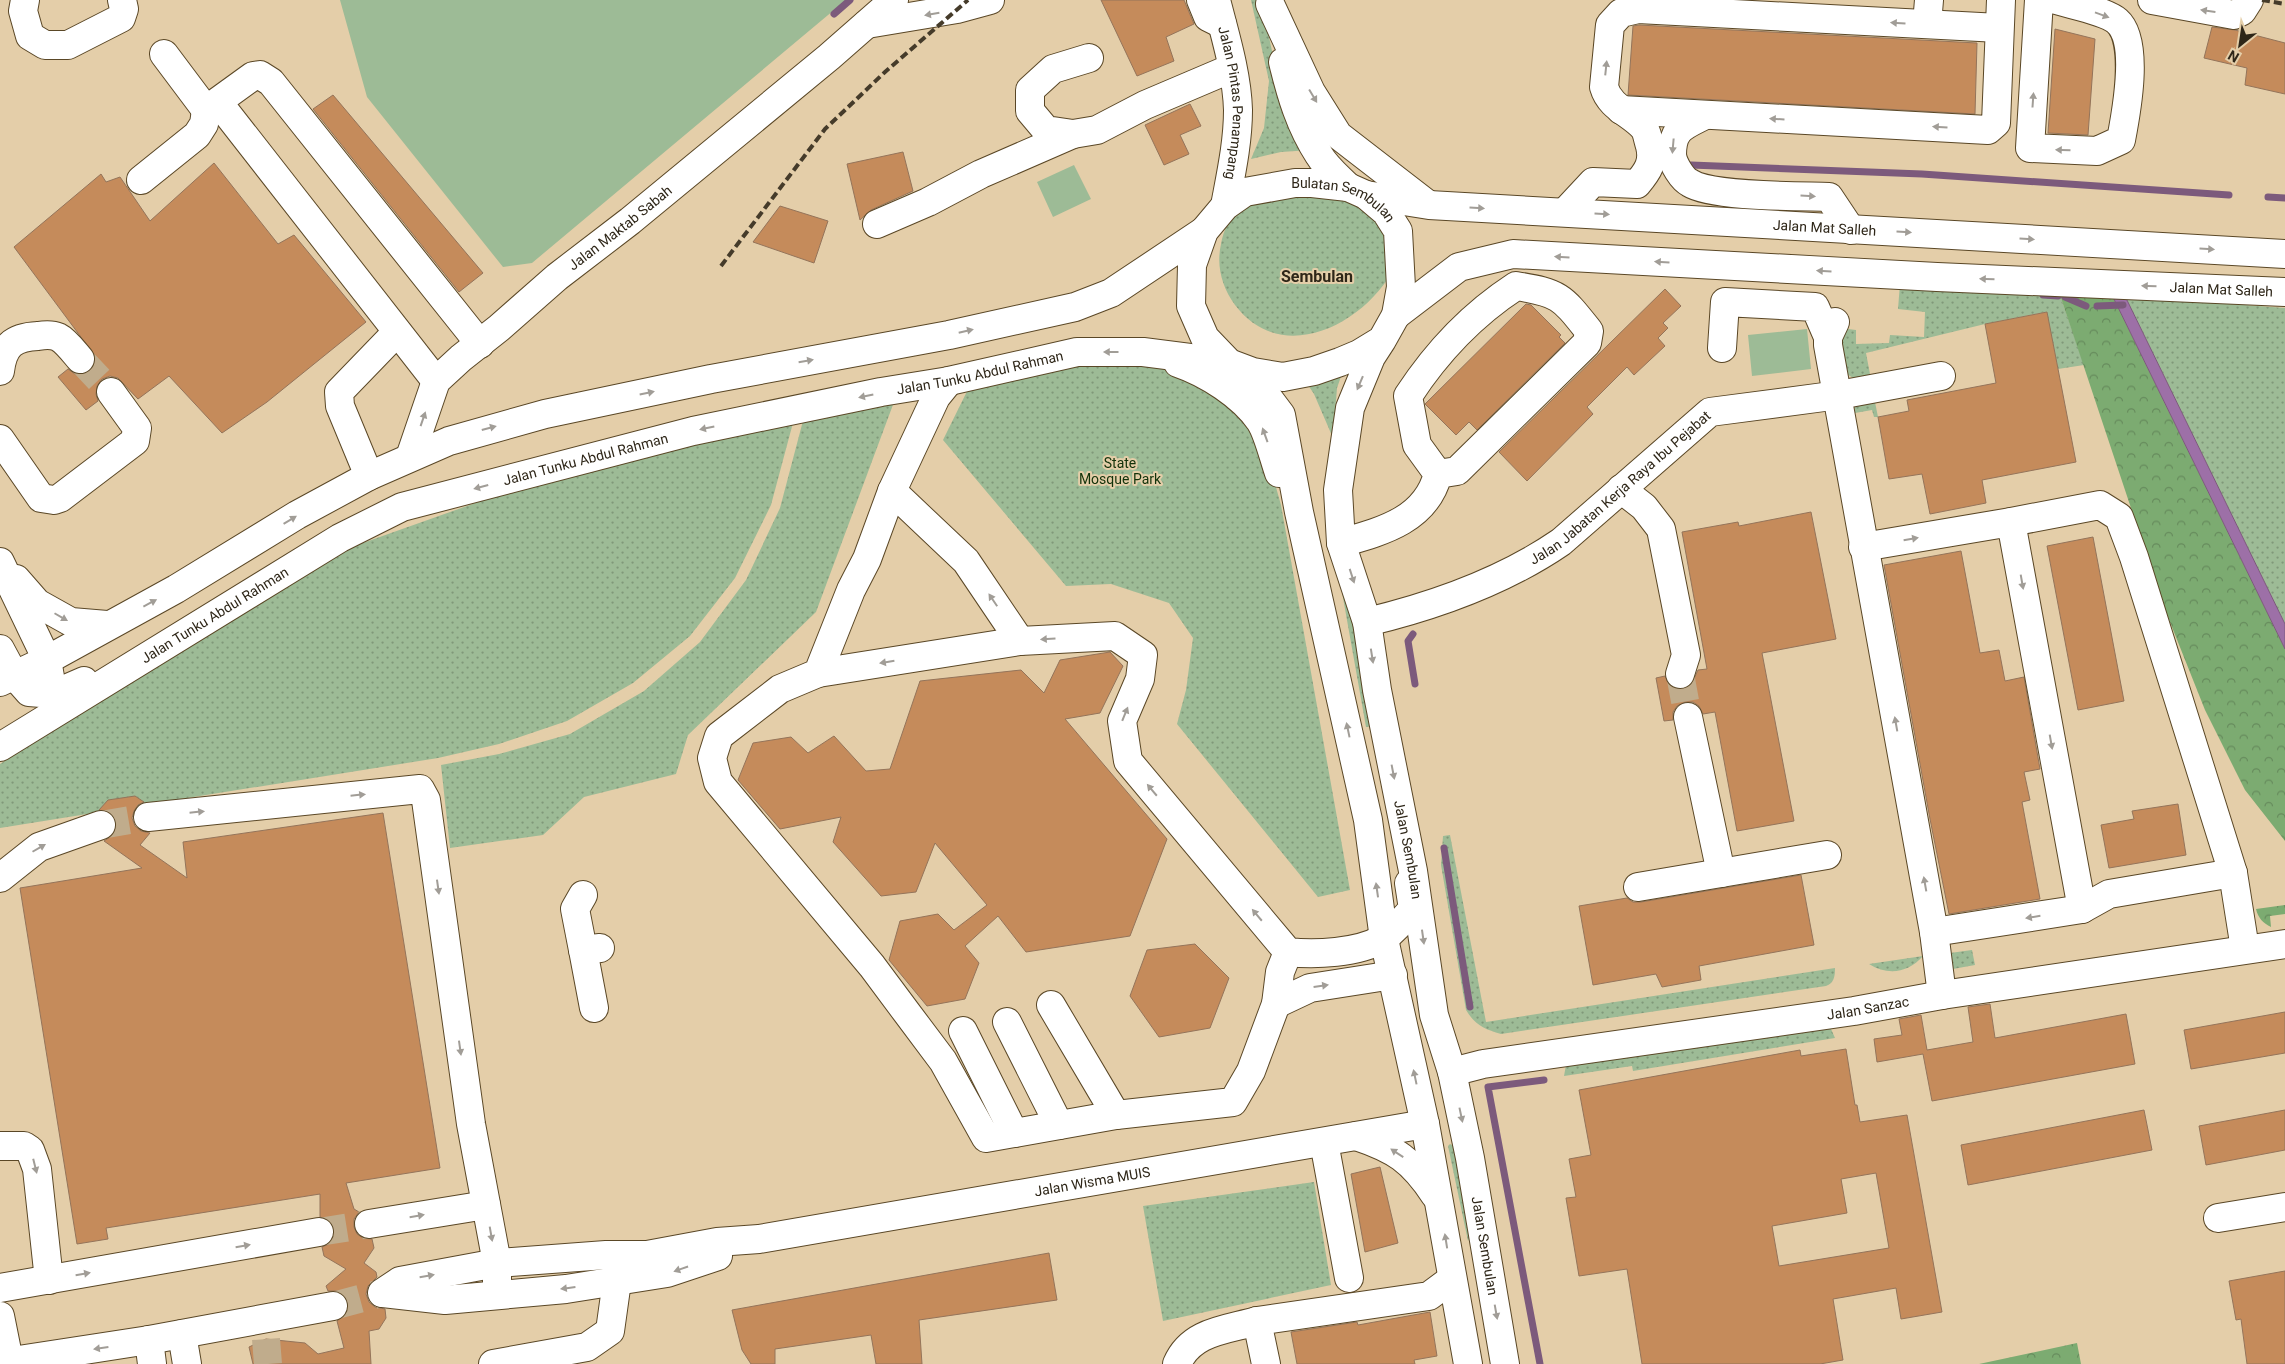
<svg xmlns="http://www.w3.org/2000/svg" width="2285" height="1364" font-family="Roboto,sans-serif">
<defs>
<pattern id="green-dots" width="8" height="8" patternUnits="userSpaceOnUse" patternTransform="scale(1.25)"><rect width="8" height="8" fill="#9dbb96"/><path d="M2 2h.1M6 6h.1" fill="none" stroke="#809879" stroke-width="1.8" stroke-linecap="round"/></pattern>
<pattern id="forest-crowns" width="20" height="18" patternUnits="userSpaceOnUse" patternTransform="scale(1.25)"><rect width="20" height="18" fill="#7cab71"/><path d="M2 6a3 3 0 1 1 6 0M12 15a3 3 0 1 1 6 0" fill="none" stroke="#668b5c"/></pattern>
</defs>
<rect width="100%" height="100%" fill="#e4cea9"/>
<path fill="url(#green-dots)" d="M1251,0h10l17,79 33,71 -30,2 -30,7 13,-31 5,-47z
M1305,183l76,30 11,59c-31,54 -111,94 -157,33 -13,-18 -19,-39 -14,-61 2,-12 9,-29 20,-36 14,-10 46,-19 64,-25z
M1900,284l159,8 25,73 -26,4 -12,-57 -61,12 -119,29 4,21 -7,6 -10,-2 -6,-4 -8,-37 9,-8 8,1v14l33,-1 1,-8 34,2 1,-25 -27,-3z
M2125,296l160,12v316z
M1108,351l104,26 43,36 26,92 69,385 -32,7 -141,-173 9,-34 7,-52 -24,-35 -58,-19 -45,2 -123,-146 34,-69z
M1347,359l-10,29 -4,50 -19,-44 -18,-27z
M1874,397l4,20h-4l-2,-7 -17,3 -1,-12z
M894,402l-78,210 -128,123 -12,39 -92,23 -41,38 -93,13 -9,-83 58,-11 71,-20 74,-43 56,-49 46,-62 34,-72 24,-91z
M794,419l-23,86 -36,73 -45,58 -57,47 -66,38 -68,23 -61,14 -438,70v-64l315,-204 242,-86z
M1342,592l20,23 13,111 -9,1z
M1450,835l36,187 349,-54c0,9 -1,15 -9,18l-325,48c-17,-5 -26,-9 -35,-24l-25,-145 2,-29z
M1972,950l3,15 -22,4 -3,-16z
M1923,956c-15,17 -35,20 -54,8z
M1827,1027l4,2 4,9 -202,33 -1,-5 -68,10 2,-11z
M1450,1144l4,2 23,77 -9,18 -20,-95z
M1314,1182l17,103 -168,36 -20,-115z"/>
<path fill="url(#forest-crowns)" d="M2059,292l53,3 173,354v192l-40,-51 -40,-80 -41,-103z
M2285,905v9l-15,2 1,11c-8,-4 -13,-9 -15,-18z
M2077,1343l4,21h-102z"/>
<path fill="#9dbb96" d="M340,0h506l-314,263 -29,4 -136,-170z
M1074,165l17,34 -38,18 -16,-35z
M1807,329l4,40 -59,7 -4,-41z"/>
<path fill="#9d70a7" stroke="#7c5a7c" d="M2112,295l13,1 160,328v25z"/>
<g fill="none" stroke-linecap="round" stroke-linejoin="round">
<path stroke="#7c5a7c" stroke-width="7" d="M834,14l16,-14
M1691,165l231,9 307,21
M2268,197l17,1
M2043,295l15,1
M2065,297l21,9
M2097,306l26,-1
M1413,634l-5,7 7,43
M1444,848l26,159
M1540,1364l-52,-277 56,-7"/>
</g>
<path fill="#c58b5b" stroke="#94745a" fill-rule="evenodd" d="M1101,0h83l10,24 -28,13 8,24 -37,15z
M1639,25l338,18 -2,71 -347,-19 5,-69z
M2212,27l23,3 50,13v51l-40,-9 2,-17 -43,-10z
M2055,29l40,10 -7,96 -40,-2z
M333,95l150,178 -24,19 -146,-183z
M1190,104l11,22 -21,9 9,19 -25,11 -19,-40z
M903,152l10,39 -42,19 -11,10 -13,-56z
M214,163l64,81 16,-9 72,87 -99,80 -45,31 -53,-57 -31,23 -20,-21 -8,-2 -8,3 -5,7 -1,8 2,7 -12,9 -28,-33 10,-8 7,5h7l8,-3 5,-7v-8l-81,-109 87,-73 5,8 14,-5 30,44z
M780,206l48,15 -14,42 -61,-21z
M1665,289l16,17 -18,17 5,5 -10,10 7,8 -31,29 -7,-8 -40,40 6,7 -66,67 -28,-29z
M1526,304l5,1 30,30 -2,2 6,6 -88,87 -8,-8 -13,13 -31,-31z
M2047,312l29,150 -94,18 4,23 -56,11 -8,-40 -33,5 -11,-62 31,-6 -2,-11 89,-17 -11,-59z
M1811,512l25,127 -74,14 32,168 -57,10 -22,-119 -12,2 -4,-8 -6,-4h-8l-8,4 -4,6v8l-9,1 -8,-43 9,-2 4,9 7,4h7l8,-4 7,-15 9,-1 -25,-137 56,-10 1,4z
M2093,537l31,164 -46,9 -31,-164z
M1961,551l19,102 19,-3 6,31 19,-4 16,92 -16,3 6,28 -8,2 18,97 -91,15 -19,-95 -46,-254z
M1110,652l13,14 -23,47 -35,6 102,120 -37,97 -104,16 -28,-36 -33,30 14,17 -14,36 -38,7 -38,-46 11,-39 38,-7 16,16 33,-25 -52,-62 -19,49 -35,4 -48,-54 8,-25 -61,12 -42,-49 15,-37 38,-6 17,16 26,-17 32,35 24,-2 30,-88 101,-11 23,23 16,-33z
M135,796l9,6 -6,3 -4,6 -2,7 3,8 6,5 9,2 -10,12 47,33 -4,-36 200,-29 57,355 -94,15 8,26 5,3 -5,7v8l3,7 6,4 9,1 2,9 -10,15 12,9 1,5 -9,9 -2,8 3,8 6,5 10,2 1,9 -7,11 -10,2 2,33h-118l-4,-17 17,-8 39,4 13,11 26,-6 -7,-27 11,-9v-9l-3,-7 -7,-5h-10l-2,-5 20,-17 -22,-13 -2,-9 7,-3 4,-6 1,-8 -3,-8 -11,-5v-23l-214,34 2,11 -31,5 -57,-356 122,-20 -38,-27 9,-6 3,-7v-8l-5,-7 -12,-3 9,-10z
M2178,804l8,51 -77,13 -8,-43 33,-6 -2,-8z
M1801,875l13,70 -115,21 2,14 -39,7 -6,-13 -63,11 -14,-79 48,-8 6,4h8z
M1195,944l34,34 -19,50 -51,9 -29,-41 17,-46z
M1990,1004l5,34 131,-24 9,50 -203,37 -9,-47 -46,8 -3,-23 28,-4 -3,-16 22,-4 6,35 46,-8 -5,-35z
M2285,1012v41l-94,16 -7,-39z
M1846,1049l9,56h2l3,17 47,-7 35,197 -41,7 -5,-31 -63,11 10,61 -23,4h-178l-15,-95 -48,7 -13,-78 10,-1 -7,-38 22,-4 -12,-65 221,-40 1,6zM1876,1173l13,75 -110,18 -7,-40 75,-13 -6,-34z
M2144,1110l8,40 -184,35 -7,-40z
M2285,1110v40l-79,15 -7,-39z
M1380,1167l18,76 -33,9 -14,-78z
M1049,1253l8,47 -138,20 3,44h-46l-5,-29 -96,14v15h-24l-9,-14 -10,-40z
M2285,1271v93h-38l-6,-45 -5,1 -7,-39z
M1430,1312l7,44 -23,4 1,4h-118l-6,-32 66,-10 1,3z"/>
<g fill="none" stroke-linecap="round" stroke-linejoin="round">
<path stroke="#c0ac8c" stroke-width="28" stroke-dasharray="28 14" stroke-linecap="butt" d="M80,359l31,33
M1680,674l8,43
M101,825l47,-8
M319,1232l50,-8
M333,1306l49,-13
M266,1339l2,25"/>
<defs>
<g id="minor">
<path d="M25,0l-2,11 7,25 15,9h23l53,-27 3,-9 -2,-9"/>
<path d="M1201,0l7,17 14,7"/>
<path d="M2039,0l-9,148 67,3 24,-11c5,-26 19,-99 -4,-119 -12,-10 -45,-16 -61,-21"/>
<path d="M2152,0l82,15 8,-4 7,-11"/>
<path d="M867,24l90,-15 33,-9"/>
<path d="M1927,24l2,-24"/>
<path d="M164,54l42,56 47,-34 7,-1 11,7 209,262"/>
<path d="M1089,58l-36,11 -23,21v21l16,19 27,4 24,-4 48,-25 87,-37"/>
<path d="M218,102l218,279"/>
<path d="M1621,110l367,20 8,-7 5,-123"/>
<path d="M1705,115c-21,11 -33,13 -33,40 1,9 10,24 18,28 22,14 110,13 139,14l22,33"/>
<path d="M141,180l56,-45 7,-11 2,-14"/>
<path d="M1565,212l28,-30 44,2c11,-13 17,-22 13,-38 -2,-6 -3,-14 -6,-18 -13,-15 -34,-20 -40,-41l6,-62 11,-12 17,-4 361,19"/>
<path d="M877,224l51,-22 53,-28 92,-40"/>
<path d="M1835,322l-7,15v8l106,587 8,63"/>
<path d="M1722,348l3,-46 90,5 13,30"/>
<path d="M0,371c3,-25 13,-34 38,-35 6,-1 13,-2 20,1 8,4 16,15 22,22"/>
<path d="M949,381l-13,16 -44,94 -25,68 -16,31 -33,83 -38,16 -61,47 -7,22 6,24 154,184 35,47 36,48 43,77 130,-23 117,-13 18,-31 25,-67 4,-32 8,-20"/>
<path d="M0,439l41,59 13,2 6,-2 75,-57 2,-13 -26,-36"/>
<path id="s1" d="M410,457l26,-76 25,-23 38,-30 58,-51 73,-56 199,-164 65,-57"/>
<path d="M369,476l-29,-70 -1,-14 58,-60"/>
<path d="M1621,489l23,18 17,22 25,126 -6,19"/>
<path d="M892,491l74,70 54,80"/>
<path d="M2011,522l89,-17 19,12 15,40 99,316 12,76"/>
<path d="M1341,543c42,-12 85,-23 97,-69l-21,-29 -9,-49c28,-43 65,-82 108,-110 44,7 46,11 73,45l-2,12 -130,128 -19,3"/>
<path d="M1863,547l148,-25 71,387"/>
<path id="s2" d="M1367,622c67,-16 137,-41 194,-80l149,-130 129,-17 102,-19"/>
<path d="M818,673l202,-32 95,-5 28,19 -3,24 -18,42 6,40 160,191c27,3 70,1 94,-13 11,-6 21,-20 31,-30l-4,-26"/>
<path d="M1688,717l33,156"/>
<path d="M148,817l272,-28 6,11 45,324 26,139v31"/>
<path d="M0,878l39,-31 62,-22"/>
<path d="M1638,887l189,-32"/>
<path d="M583,895l-8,14 8,41 17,-2"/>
<path d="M1934,932l148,-23 27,-15 124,-21"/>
<path d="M583,950l11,58"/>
<path d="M1276,1004l34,-16 83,-13"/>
<path d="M1051,1005l65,110"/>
<path d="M1007,1022l52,103"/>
<path d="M963,1031l51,102"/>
<path id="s3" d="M1452,1072l31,-8 371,-53 88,-16 343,-51"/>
<path d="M1324,1142l25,136"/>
<path d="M0,1146h24l6,4 7,19 12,111"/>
<path d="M2218,1218l67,-11"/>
<path d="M369,1224l117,-19"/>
<path d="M0,1288l319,-56"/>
<path id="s4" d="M382,1293l18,-12 97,-18 109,-8h41l70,-13 42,-3 666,-115"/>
<path d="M383,1293l62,7 121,-11 101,-16 51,-17"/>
<path d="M0,1316l9,45"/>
<path d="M182,1334l5,30"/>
<path d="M149,1340l3,24"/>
<path d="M0,1363l149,-23 184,-34"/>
<path d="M493,1364l94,-17 23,-16 7,-50"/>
<path d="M1177,1364c14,-33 49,-34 80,-43"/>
<path d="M1266,1364l-9,-43 172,-25 23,-17"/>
</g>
<g id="major">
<path id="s5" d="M1216,0c9,35 21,74 22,110 0,32 -7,64 -13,96"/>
<path d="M1270,4l41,88 27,43 88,68"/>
<path d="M1283,62c8,33 17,64 36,93 7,12 19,22 29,32"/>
<path id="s6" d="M1366,195l63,10 856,49"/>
<path id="s7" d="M1396,315l63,-48 54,-13 424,23 348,15"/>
<path id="s8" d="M1382,340l-23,14 -19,8 -26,9 -31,6 -30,-5 -24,-9 -24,-25 -14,-32 1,-41 12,-34 21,-25 20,-14 50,-9h17l36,4 18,8 20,17 12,19 3,56 -5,28 -14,25 -11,17 -21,51 -12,82 3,53 26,79 10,68 36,181 21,144 18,57 18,86 35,206"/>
<path d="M1178,363c29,10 64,32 82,58 8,12 14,38 19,52"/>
<path d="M1236,368l24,19 21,28 18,97 69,308 16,119 41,185 43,240"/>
<path d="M0,562l47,98 3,17"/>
<path d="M16,579l21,24 34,19 36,3"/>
<path d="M0,649l14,26 15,17 25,2 30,-13"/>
<path d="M0,682l47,-22 129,-71 121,-74 72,-39 80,-35 96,-27 166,-35 238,-44 126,-28 36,-14 93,-62"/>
<path id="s9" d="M0,747l340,-209 62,-31 291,-76 188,-39 68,-11 128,-29h66l86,11"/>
<path d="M1356,1136c39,13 56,24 79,59"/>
</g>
</defs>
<use href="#minor" stroke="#5a4726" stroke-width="30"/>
<use href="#major" stroke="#5a4726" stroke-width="30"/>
<use href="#minor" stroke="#fff" stroke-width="28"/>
<use href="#major" stroke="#fff" stroke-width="28"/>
<path stroke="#453b2a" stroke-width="4" stroke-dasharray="8 4" stroke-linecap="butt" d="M2262,0l23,4
M721,266l104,-137 60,-57 83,-72"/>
</g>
<defs><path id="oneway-solid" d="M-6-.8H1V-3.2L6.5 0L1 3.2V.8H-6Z" transform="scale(1.25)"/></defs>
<g fill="#a19d97">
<use href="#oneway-solid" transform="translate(2208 11) rotate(-172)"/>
<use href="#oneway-solid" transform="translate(932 14) rotate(170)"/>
<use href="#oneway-solid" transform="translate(2102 15) rotate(20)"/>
<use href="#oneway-solid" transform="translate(1898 23) rotate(-177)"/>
<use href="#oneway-solid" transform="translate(1606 68) rotate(-84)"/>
<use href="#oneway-solid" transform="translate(1313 96) rotate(59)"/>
<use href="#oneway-solid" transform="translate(2033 100) rotate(-86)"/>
<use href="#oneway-solid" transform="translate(1777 119) rotate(-177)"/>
<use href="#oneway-solid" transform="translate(1940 127) rotate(-177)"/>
<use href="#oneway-solid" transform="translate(1673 146) rotate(95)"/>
<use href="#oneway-solid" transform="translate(2063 150) rotate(-178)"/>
<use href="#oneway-solid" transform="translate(1808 196) rotate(3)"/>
<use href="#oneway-solid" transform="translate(1477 208) rotate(3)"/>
<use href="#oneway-solid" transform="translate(1602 214) rotate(4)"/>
<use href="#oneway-solid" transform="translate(1904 232) rotate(3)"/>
<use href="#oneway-solid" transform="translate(2027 239) rotate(3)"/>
<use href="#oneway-solid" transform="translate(2207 249) rotate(3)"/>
<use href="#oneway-solid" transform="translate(1562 257) rotate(-177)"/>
<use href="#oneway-solid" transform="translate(1662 262) rotate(-177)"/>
<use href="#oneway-solid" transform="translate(1824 271) rotate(-177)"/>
<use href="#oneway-solid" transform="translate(1987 279) rotate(-178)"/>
<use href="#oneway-solid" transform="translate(2149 286) rotate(-178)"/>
<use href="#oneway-solid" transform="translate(966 331) rotate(-13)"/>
<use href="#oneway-solid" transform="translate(1111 352) rotate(180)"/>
<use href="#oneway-solid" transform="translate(806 361) rotate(-10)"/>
<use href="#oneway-solid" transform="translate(1360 383) rotate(113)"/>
<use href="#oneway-solid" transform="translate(647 393) rotate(-12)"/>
<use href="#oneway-solid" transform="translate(866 396) rotate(168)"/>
<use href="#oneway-solid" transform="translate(423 419) rotate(-71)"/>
<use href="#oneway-solid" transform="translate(489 428) rotate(-15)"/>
<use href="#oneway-solid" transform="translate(707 428) rotate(168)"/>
<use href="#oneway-solid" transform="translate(1265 435) rotate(-110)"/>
<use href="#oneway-solid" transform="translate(481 487) rotate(165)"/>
<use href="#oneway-solid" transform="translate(290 520) rotate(-31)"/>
<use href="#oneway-solid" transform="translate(1911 539) rotate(-10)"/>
<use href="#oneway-solid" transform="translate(1352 576) rotate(72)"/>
<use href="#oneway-solid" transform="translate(2022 582) rotate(80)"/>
<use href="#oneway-solid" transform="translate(993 600) rotate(-124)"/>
<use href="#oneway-solid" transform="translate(150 603) rotate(-28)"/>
<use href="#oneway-solid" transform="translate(61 617) rotate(30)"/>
<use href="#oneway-solid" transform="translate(1048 639) rotate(177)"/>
<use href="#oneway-solid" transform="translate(1372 656) rotate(81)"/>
<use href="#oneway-solid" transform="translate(887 662) rotate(171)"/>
<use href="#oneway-solid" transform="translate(1125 714) rotate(-68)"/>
<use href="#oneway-solid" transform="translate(1896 724) rotate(-100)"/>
<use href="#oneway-solid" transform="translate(1348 730) rotate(-102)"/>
<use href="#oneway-solid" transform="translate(2051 742) rotate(80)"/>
<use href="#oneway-solid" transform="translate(1393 772) rotate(79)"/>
<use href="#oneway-solid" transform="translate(1152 790) rotate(-130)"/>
<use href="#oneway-solid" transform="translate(358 795) rotate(-6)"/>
<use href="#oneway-solid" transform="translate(197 812) rotate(-6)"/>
<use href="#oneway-solid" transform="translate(39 848) rotate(-30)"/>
<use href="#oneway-solid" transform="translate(1925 884) rotate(-100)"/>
<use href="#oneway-solid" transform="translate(438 887) rotate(82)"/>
<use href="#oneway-solid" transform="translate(1377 890) rotate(-98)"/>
<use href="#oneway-solid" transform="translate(1257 915) rotate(-130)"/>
<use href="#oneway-solid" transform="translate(2033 917) rotate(171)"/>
<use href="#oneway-solid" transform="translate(1423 937) rotate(82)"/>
<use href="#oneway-solid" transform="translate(1321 986) rotate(-8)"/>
<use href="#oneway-solid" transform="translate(460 1048) rotate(82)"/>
<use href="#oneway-solid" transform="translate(1415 1077) rotate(-102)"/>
<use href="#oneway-solid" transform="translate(1461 1115) rotate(78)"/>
<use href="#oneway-solid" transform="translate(1397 1153) rotate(-147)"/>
<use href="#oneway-solid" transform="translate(35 1166) rotate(76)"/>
<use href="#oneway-solid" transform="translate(417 1216) rotate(-10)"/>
<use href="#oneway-solid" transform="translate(491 1234) rotate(80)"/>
<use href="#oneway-solid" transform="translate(1446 1241) rotate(-99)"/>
<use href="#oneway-solid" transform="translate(243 1246) rotate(-10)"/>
<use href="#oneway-solid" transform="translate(681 1269) rotate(161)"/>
<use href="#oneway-solid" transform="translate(83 1274) rotate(-10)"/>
<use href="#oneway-solid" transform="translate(427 1276) rotate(-10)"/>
<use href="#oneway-solid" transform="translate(568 1288) rotate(173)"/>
<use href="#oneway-solid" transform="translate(1496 1312) rotate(80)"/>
<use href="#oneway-solid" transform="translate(101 1348) rotate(172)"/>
</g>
<g text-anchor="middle" stroke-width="4" stroke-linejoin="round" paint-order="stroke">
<g font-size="14" fill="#2e2618" stroke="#e4cea9">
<text dy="5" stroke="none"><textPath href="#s5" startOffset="105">Jalan Pintas Penampang</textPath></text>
<text dy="5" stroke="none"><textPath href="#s8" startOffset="470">Bulatan Sembulan</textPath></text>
<text dy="5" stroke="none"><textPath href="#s1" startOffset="320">Jalan Maktab Sabah</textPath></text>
<text dy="5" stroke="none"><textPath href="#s6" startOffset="460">Jalan Mat Salleh</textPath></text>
<text dy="5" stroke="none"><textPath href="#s7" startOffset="844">Jalan Mat Salleh</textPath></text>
<text dy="5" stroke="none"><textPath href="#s9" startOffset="1062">Jalan Tunku Abdul Rahman</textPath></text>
<text dy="5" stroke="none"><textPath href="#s9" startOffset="658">Jalan Tunku Abdul Rahman</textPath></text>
<text dy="5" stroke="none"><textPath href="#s2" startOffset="291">Jalan Jabatan Kerja Raya Ibu Pejabat</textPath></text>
<text dy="5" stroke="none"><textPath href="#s9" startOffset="252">Jalan Tunku Abdul Rahman</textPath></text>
<text dy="5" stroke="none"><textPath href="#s8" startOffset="1178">Jalan Sembulan</textPath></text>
<text dy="5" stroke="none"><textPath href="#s3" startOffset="421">Jalan Sanzac</textPath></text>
<text dy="5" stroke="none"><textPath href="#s4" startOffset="722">Jalan Wisma MUIS</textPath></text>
<text dy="5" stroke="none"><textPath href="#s8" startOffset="1582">Jalan Sembulan</textPath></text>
</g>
<g font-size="14" fill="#12320a" stroke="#e4cea9">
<text x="1120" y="468">State<tspan x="1120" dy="16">Mosque Park</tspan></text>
</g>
<g font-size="16" font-weight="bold" fill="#2e2618" stroke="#e4cea9">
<text x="1317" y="282">Sembulan</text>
</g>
</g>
<g transform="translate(2240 45) rotate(210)" stroke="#e4cea9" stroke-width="4" paint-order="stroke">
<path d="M0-4L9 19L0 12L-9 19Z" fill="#2e2618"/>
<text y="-8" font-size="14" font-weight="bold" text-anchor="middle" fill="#2e2618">N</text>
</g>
</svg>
